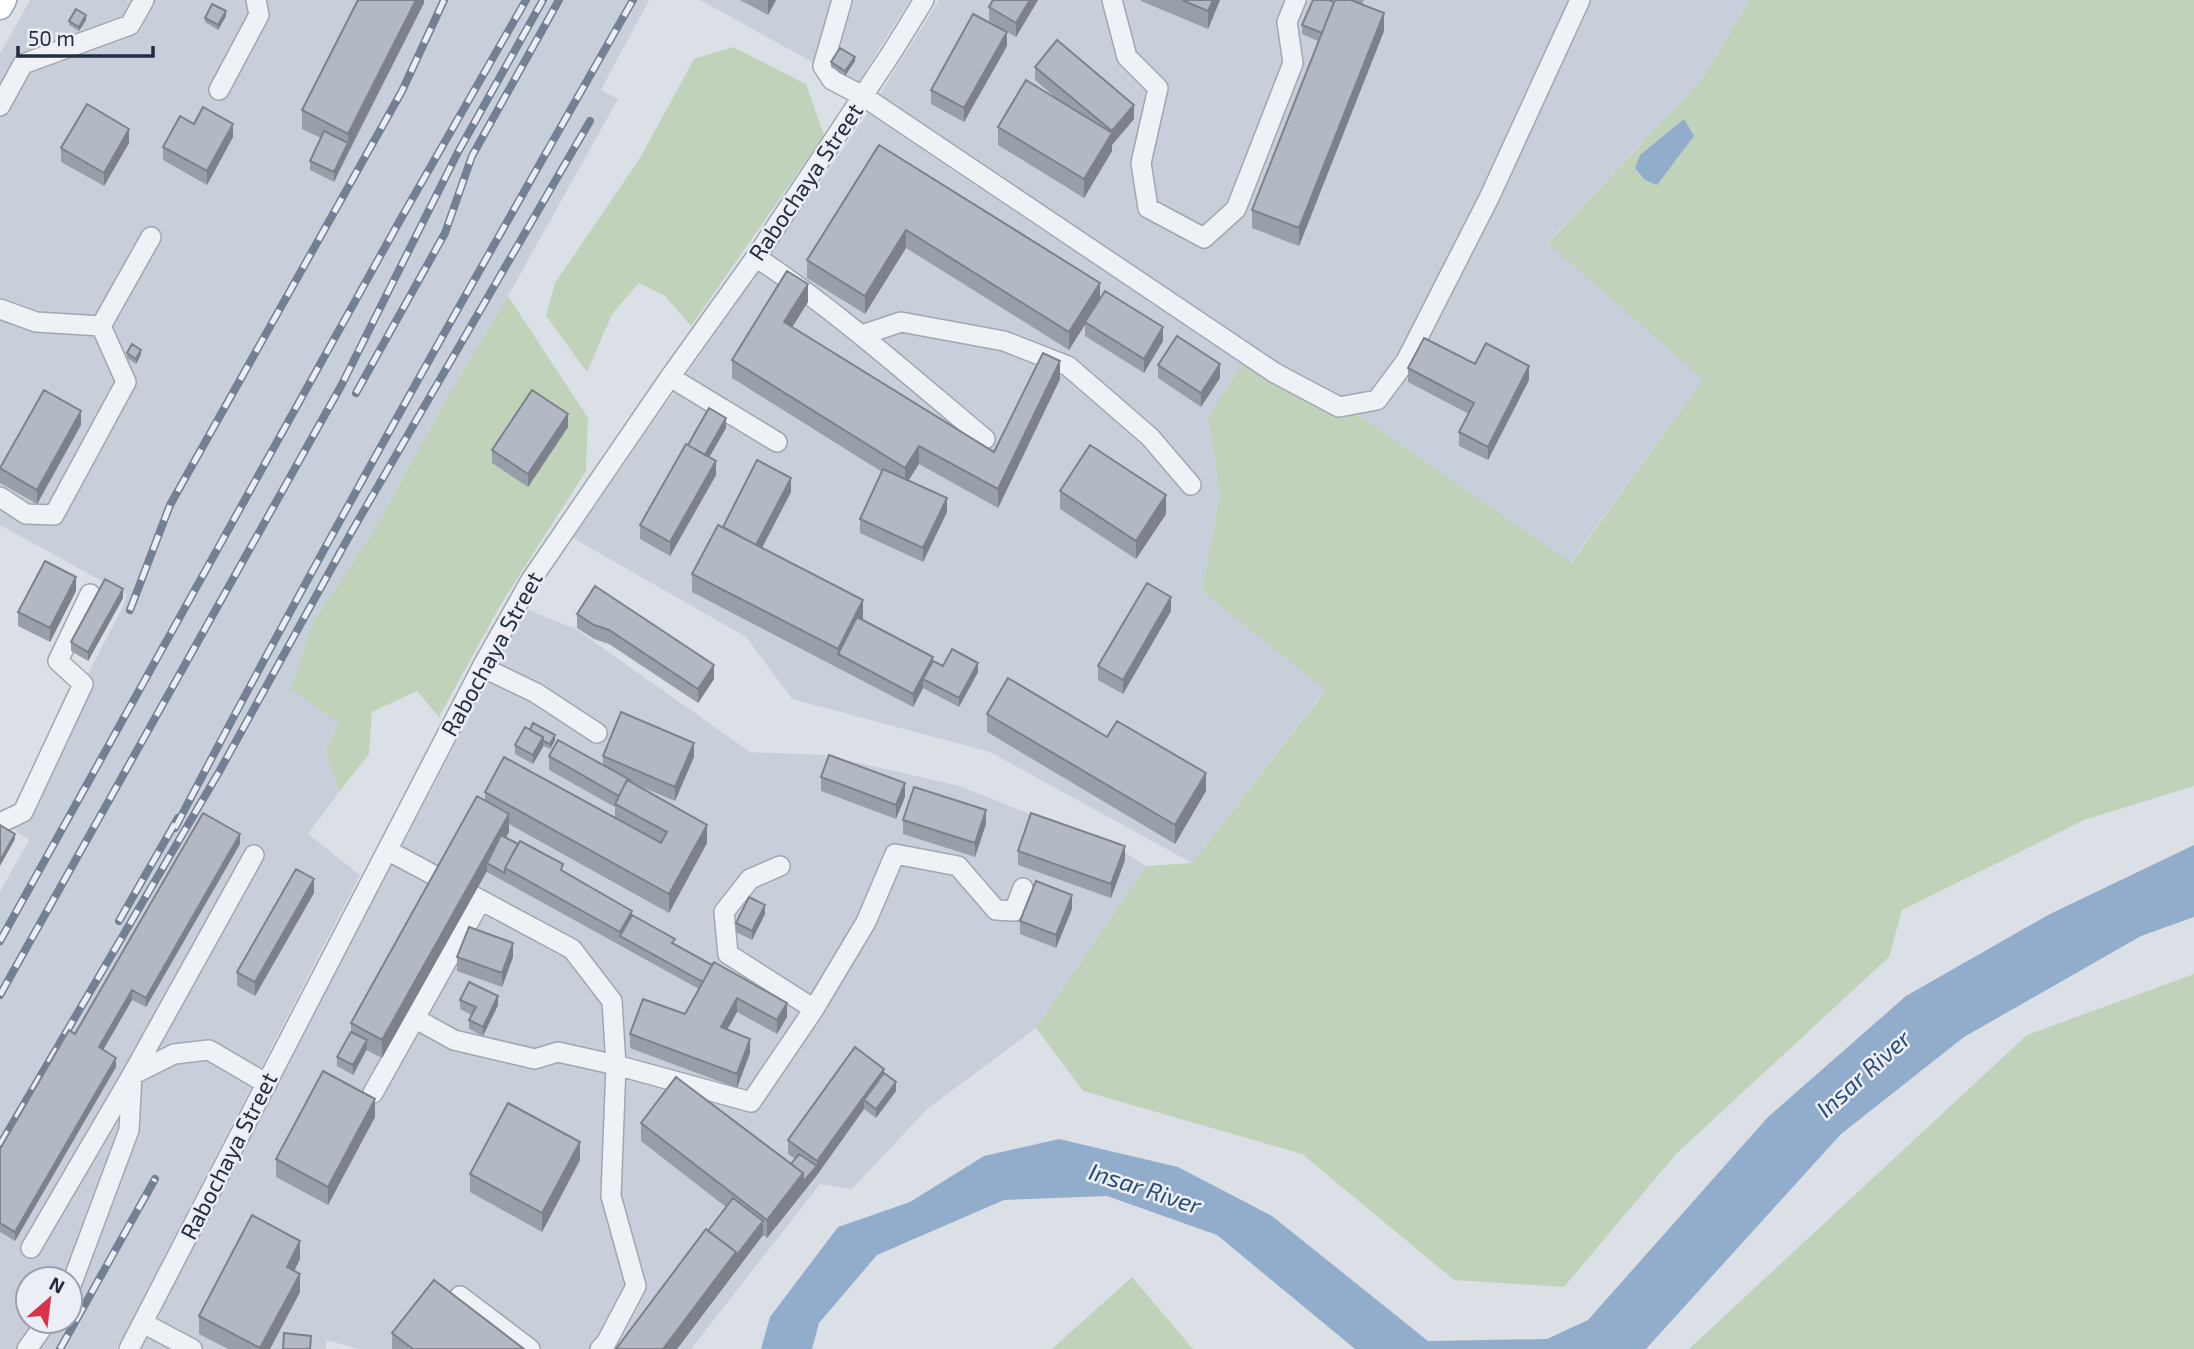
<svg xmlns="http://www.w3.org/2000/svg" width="2194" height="1349" font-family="'Exo 2',sans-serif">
<rect width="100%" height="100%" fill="#dbe0e7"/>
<path fill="#c9cfda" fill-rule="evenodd" d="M30,0h619l-48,90 17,9 -110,197 -67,113 -68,123 -60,90 26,101 -14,28 14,41 -31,42 52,41 -243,474h-117v-457l29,-52 -21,-14 114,-217 5,-14 -127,-70v-471zM28,1279h42v42h-42z
M700,0h210l-54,86z
M939,0h811l-47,78 -155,164 155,137 -133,184 -190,-133 -124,-81 -376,-255z
M868,113l374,251 -34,53 12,77 -18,97 124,98 -134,174 -202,-111 -198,-53 -46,-62 -173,-99z
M526,609l50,20 174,123 74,3 136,31 163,65 23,15 -110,162 -109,81 -75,80 -32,-5 -129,165h-332l-33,-9v9h-188z"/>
<path fill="#c1d2bb" d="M1750,0h444v786l-110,34 -182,90 -13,47 -213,197 -112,133 -110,-7 -152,-126 -219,-63 -47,-63 110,-162 46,-3 134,-173 -124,-99 18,-97 -12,-77 34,-53 14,-15 124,81 191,133 132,-184 -155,-136 155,-165z
M733,47l73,37 18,51 -133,191 -26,-30 -26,-13 -27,31 -25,58 -41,-56 9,-33 85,-125 54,-99z
M508,296l80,122 -2,53 -85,133 -62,113 -22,-26 -45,21 -3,42 -30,38 -14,-41 14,-28 -48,-34 22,-67 60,-90 68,-123z
M2194,974v375h-505l338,-314z
M1132,1277l61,72h-141z"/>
<path fill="#92adcc" d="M1684,119l10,17 -37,49 -12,-5 -10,-12 5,-13z
M2194,845v72l-53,19 -177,101 -123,97 -195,215h-291l-138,-114 -110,-39 -103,4 -127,55 -58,68 -7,26h-51l9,-32 68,-90 72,-25 74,-46 75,-17 119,28 94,49 156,125 119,-2 41,-19 180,-203 138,-121 144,-82z"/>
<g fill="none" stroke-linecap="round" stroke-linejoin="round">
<defs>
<path id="minor" d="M842,0l-19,66 9,14 31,16 412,277 64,34 38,-7 29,-39 83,-163 91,-198
M1112,0l15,57 31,31 -17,75 7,45 56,30 32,-29 57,-146 -6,-41 9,-22
M219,90l40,-75 -3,-15
M0,106l23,-42 107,-39 14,-25
M756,257c81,54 154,119 229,182
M0,309l36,13 65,4 50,-89
M862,335l39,-13 103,19 64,25 82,71 41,48
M670,377l107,65
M0,497l26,17 28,1 72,-133 -25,-56
M482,667l54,26 61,40
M0,823l23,-11 60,-128 -25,-23 32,-67
M387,850l54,29
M780,866l-30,13 -26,33 4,42 86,55
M473,896l99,53 40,52 4,64 135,37 63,-93 52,-87 29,-68 63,12 38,44 18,1 9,-23
M416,1019l38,21 81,19 23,-7 58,13 -5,131 25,90 -30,57 -6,6
M373,1093l108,-193
M31,1248l101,-173 42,-21 35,-4 58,34
M70,1288l59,-158 3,-55 122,-220
M460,1296l70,53
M143,1323l49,26
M27,1349l20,-28
M129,1349l353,-682 49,-87 139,-203 86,-120 136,-205 32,-52"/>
<path id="major" d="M0,7l4,-7"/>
</defs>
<use href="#minor" stroke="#a0a7b1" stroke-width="22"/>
<use href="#major" stroke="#99a4b4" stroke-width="27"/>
<use href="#minor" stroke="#eef1f5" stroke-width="19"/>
<use href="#major" stroke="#fff" stroke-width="24"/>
<defs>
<path id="rail" d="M356,393l89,-160 27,-77 87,-156
M130,610l40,-105 232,-414 42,-91
M175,828c146,-280 302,-554 458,-828
M119,921l59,-103
M0,941l399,-719 127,-222
M0,995l341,-609 117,-234 85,-152
M0,1145l219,-373 133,-241 238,-410
M60,1349l95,-170"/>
</defs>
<use href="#rail" stroke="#737f92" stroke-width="8"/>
<use href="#rail" stroke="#ebeff5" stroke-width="5" stroke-dasharray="16" stroke-linecap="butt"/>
</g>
<path fill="#999fa9" d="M424,0v3l-90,179 -24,-12v-9l11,-23 -19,-9v-19z
M740,0h36l-8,15z
M993,0h45l-22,37 -27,-16v-14z
M1141,0h79l-12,29 -67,-28z
M1335,0h29l-2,4 22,27 -85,215 -47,-18v-18l66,-169 -16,-7v-9l32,-23z
M226,16l-8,14 -13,-8v-4z
M86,20l-7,11 -10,-6v-4z
M1007,46l-43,76 -33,-18v-14z
M855,61l-10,15 -14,-9v-5z
M1035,67l99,52 -22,26v6l-28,47 -86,-53v-18l59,-28 -22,-19z
M194,124l39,13 -26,48 -44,-25v-13z
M129,143l-25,43 -43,-24v-14z
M879,145l221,154 63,42 -19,32 -59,-37v-12l-16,26 -163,-102 -41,66 -58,-36v-18z
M808,302l-16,25 202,125 66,-73 -62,129 -79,-44 -11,16 39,32 -24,50 -63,-29v-14l22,-47 -150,-94v-18z
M127,353l14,1 -5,10 -9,-6z
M1475,364l54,16 -41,80 -29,-14v-14l10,-18 -61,-32v-14z
M1158,365l62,13 -19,29 -43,-29z
M81,425l-44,79 -37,-21v-15z
M568,427l-40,60 -36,-24v-13z
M726,428l-17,29 7,18 -46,81 -30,-17v-14l48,-80z
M1060,491l106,23 -30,45 -76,-50z
M791,492l-29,56 101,70 -1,2 71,41 10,5 35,6 -19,35 -36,-19 -10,19 -221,-115v-18l31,-47z
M76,591l-26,51 -32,-16v-14z
M123,598l-35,63 -17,-10v-9z
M1171,611l-48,83 -25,-14v-14z
M577,614l137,65 -16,24 -89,-59 -15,-5 -17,-11z
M987,714l120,23 99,54 -31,53 -188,-112z
M555,740l-5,9 -7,-3 -10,18 -18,-10v-9z
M549,756l54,9v-9l91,1 -19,44 -45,-19 77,61 -38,70 -160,-89v8l-3,6 126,77 43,30 112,72 -10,17 -40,-22 -10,18 23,23 -13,35 -107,-40v-14l55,-20 14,-25 -212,-117v-1l-105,187 -16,-8 -13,25 -16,-9v-9l14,-25v-9l134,-223v-8l130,26v-11l-66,-37z
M821,777l84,20 -9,22 -75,-28z
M903,820l83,4 -11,33 -72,-23z
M240,844l-94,163 -14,-7 -29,50 13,17 -101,174 -15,-9v-83l75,-115z
M1018,851l107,9 -14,38 -93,-33z
M314,893l-59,103 -18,-10v-14z
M1072,909l-16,39 -36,-14v-13z
M765,914l-13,26 -16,-8v-9z
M457,957h56l-11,30 -45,-16z
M460,1000l38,5 -15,31 -14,-7v-9l3,-5 -12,-6z
M884,1073l12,18 -20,27 -12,-9 -47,66 -50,63 -4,-3 -86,114h-61l110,-142 -85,-66v-18l150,41 4,-5 -7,-5v-14z
M375,1117l-47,88 -52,-28v-18z
M580,1160l-38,72 -72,-40v-18z
M300,1259l-6,12 6,21 -30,57h-42l-29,-15v-18z
M392,1333l132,16h-132z"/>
<path fill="#7d828a" d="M416,0h8v3l-76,149v-18z
M768,0h8l-8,15z
M1030,0h8l-22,37v-14z
M1213,0h7l-12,29v-18z
M226,11v5l-8,14v-5z
M1384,13v18l-85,215v-18z
M86,15v5l-7,11v-4z
M1007,32v14l-43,76v-14z
M855,57v4l-10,15v-5z
M1134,105v14l-22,26v6l-28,47v-19l28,-48z
M233,124v13l-26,48v-14z
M129,129v14l-25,43v-13z
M348,143v9l-14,30v-10z
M906,230v18l-41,66v-18z
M1100,283v18l-31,49v-18z
M808,284v18l-24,38v-18z
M1163,327v14l-19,32v-14z
M141,350v4l-5,10v-5z
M1060,361v18l-62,129v-19z
M1220,364v14l-19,29v-14z
M1529,366v14l-41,80v-13z
M81,411v14l-44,79v-14z
M568,414v13l-40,60v-13z
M726,418v10l-23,40v-9z
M919,446v18l-14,22v-18z
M716,461v14l-46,81v-14z
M791,478v14l-36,69v-14z
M1166,495v19l-30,45v-18z
M947,498v14l-24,50v-14z
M76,577v14l-26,51v-14z
M123,589v9l-35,63v-9z
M1171,597v14l-48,83v-14z
M863,600v18l-20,39 -5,-3v-5z
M933,657v13l-10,9v9l-10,19v-13z
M978,663v9l-19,35v-9z
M714,665v14l-16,24v-14z
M555,735v5l-5,9v-5z
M543,737v10l-10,17v-9z
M694,743v14l-19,44v-14z
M1206,773v18l-31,53v-19z
M905,783v14l-9,22v-14z
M986,810v14l-11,33v-14z
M509,814v18l-19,33 -3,-2v8l-105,187v-18z
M707,825v18l-38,70v-19z
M15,834v5l-15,27v-5z
M240,834v10l-94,163v-9z
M1125,846v14l-14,38v-14z
M314,879v14l-59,103v-14z
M1072,895v14l-16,39v-13z
M765,905v9l-13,26v-9z
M632,911v13l-12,12v-4z
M513,943v14l-11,30v-14z
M132,990v10l-33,57v-10z
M498,996v9l-15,31v-9z
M737,998v14l-16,29v-14z
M787,1003v14l-10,17v-14z
M750,1039v14l-13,35v-14z
M367,1040v9l-14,26v-10z
M116,1058v9l-101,174v-9z
M884,1069v14l-20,17v9l-47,66v-14z
M896,1082v9l-20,27v-9z
M375,1099v18l-47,88v-18z
M580,1142v18l-38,72v-19z
M817,1166v9l-50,63v-18l36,-47z
M763,1221v14l-86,114h-14l73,-97z
M300,1241v18l-13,26v-18z
M300,1274v18l-30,57h-10z"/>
<path fill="#b2b9c5" stroke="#7d828a" stroke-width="2" d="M358,0h58l-68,134 -46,-24z
M993,0h37l-14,23 -27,-16z
M1182,0h31l-5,11z
M1313,0h16l5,2 -12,31 -20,-8z
M1335,0h16l33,13 -85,215 -47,-18z
M212,4l14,7 -8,14 -13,-7z
M76,9l10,6 -7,12 -10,-6z
M973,14l34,18 -43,76 -33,-18z
M1057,40l77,65 -22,26 -77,-64z
M840,48l15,9 -10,14 -14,-9z
M1026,80l86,53 -28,46 -86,-52z
M87,104l42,25 -25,44 -43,-25z
M203,107l30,17 -26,47 -44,-24 17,-31 14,8z
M324,131l24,12 -14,29 -24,-11z
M879,145l221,138 -31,49 -163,-102 -41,66 -58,-36z
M787,271l21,13 -24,38 210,130 49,-99 17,8 -62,128 -79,-43 -14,22 -173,-108z
M1105,291l58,36 -19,32 -59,-37z
M1177,336l43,28 -19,29 -43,-28z
M1424,338l51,26 11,-21 43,23 -41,81 -29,-15 15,-29 -66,-35z
M132,344l9,6 -5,9 -9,-6z
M44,390l37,21 -44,79 -37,-22z
M532,390l36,24 -40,60 -36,-24z
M709,408l17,10 -21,37 -17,-10z
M686,444l30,17 -46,81 -30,-17z
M1090,445l76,50 -30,46 -76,-50z
M757,460l34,18 -35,67 -33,-18z
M883,469l64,29 -24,50 -63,-29z
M718,525l145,75 -25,49 -146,-75z
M45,561l31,16 -26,51 -32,-16z
M105,579l18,10 -35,63 -17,-10z
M1147,583l24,14 -48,83 -25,-14z
M595,586l119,79 -16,24 -89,-59 -15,-5 -17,-11z
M857,617l76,40 -20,37 -75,-40z
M952,649l26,14 -19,35 -36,-19 10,-18 10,5z
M1008,678l99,59 10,-16 89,52 -31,52 -188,-111z
M621,712l73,31 -19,44 -72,-31z
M533,723l22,12 -5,9 -7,-3v-4l-13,-7z
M525,727l18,10 -10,18 -18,-10z
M558,740l72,40 -1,1 -2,-1 -8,16 -70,-40z
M829,755l76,28 -9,22 -75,-28z
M504,757l157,86 6,-11 -52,-28 12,-24 80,45 -38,69 -184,-102z
M914,787l72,23 -11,33 -72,-23z
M477,796l32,18 -127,226 -31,-17z
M203,813l37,21 -94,164 -14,-8 -33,57 17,11 -101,174 -15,-9v-74l69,-119 6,4z
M1031,813l94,33 -14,38 -93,-33z
M0,825l15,9 -15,27z
M501,835l17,9 -13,24v5l-18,-10z
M520,841l43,23 -2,6 71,41 -12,21 -115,-64z
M296,869l18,10 -59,103 -18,-10z
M1036,881l36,14 -16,40 -36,-14z
M749,897l16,8 -13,26 -16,-8z
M632,915l43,24 -3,4 40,22 -9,17 -83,-46z
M469,927l44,16 -11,30 -45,-16z
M714,962l73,41 -10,17 -40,-22 -16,29 29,12 -13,35 -107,-40 13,-35 42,15z
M469,982l29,14 -15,31 -14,-7 7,-13 -16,-7z
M351,1032l16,8 -14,25 -16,-8z
M855,1047l29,22 -67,92 -29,-21z
M323,1071l52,28 -47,88 -52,-28z
M884,1073l12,9 -20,27 -12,-9z
M676,1077l127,96 -36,47 -126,-97z
M508,1103l72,39 -38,71 -72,-39z
M799,1154l18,12 -14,16v-9l-12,-9z
M733,1198l30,23 -27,35v-4l-28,-21z
M252,1215l48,26 -13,26 13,7 -40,74 -61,-32z
M706,1229l30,23 -73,97h-47z
M434,1280l90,69h-111l-21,-16z
M284,1333l27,3 -1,13h-27z"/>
<g text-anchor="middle" stroke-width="5" stroke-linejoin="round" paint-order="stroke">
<g font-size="23" fill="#242d3f" stroke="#ebeff5">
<text transform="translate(806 182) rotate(-56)" y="8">Rabochaya Street</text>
<text transform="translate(492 654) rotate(-61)" y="8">Rabochaya Street</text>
<text transform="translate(229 1156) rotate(-63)" y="8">Rabochaya Street</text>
</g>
<g font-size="24" font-style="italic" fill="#2a4b76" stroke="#ebeff5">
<text transform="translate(1864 1074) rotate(-42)" y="8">Insar River</text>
<text transform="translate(1145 1189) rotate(18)" y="8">Insar River</text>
</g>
</g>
<g transform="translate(49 1300) rotate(28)"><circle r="33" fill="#ebeff5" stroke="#9ba1ac" stroke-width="2"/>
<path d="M0-5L12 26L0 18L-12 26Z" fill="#db3249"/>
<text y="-10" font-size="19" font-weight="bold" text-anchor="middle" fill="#242d3f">N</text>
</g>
<path d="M18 46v10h135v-10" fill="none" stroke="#242d3f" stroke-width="3.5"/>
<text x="28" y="46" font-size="21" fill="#242d3f" stroke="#ebeff5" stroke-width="5" paint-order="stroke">50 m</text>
</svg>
